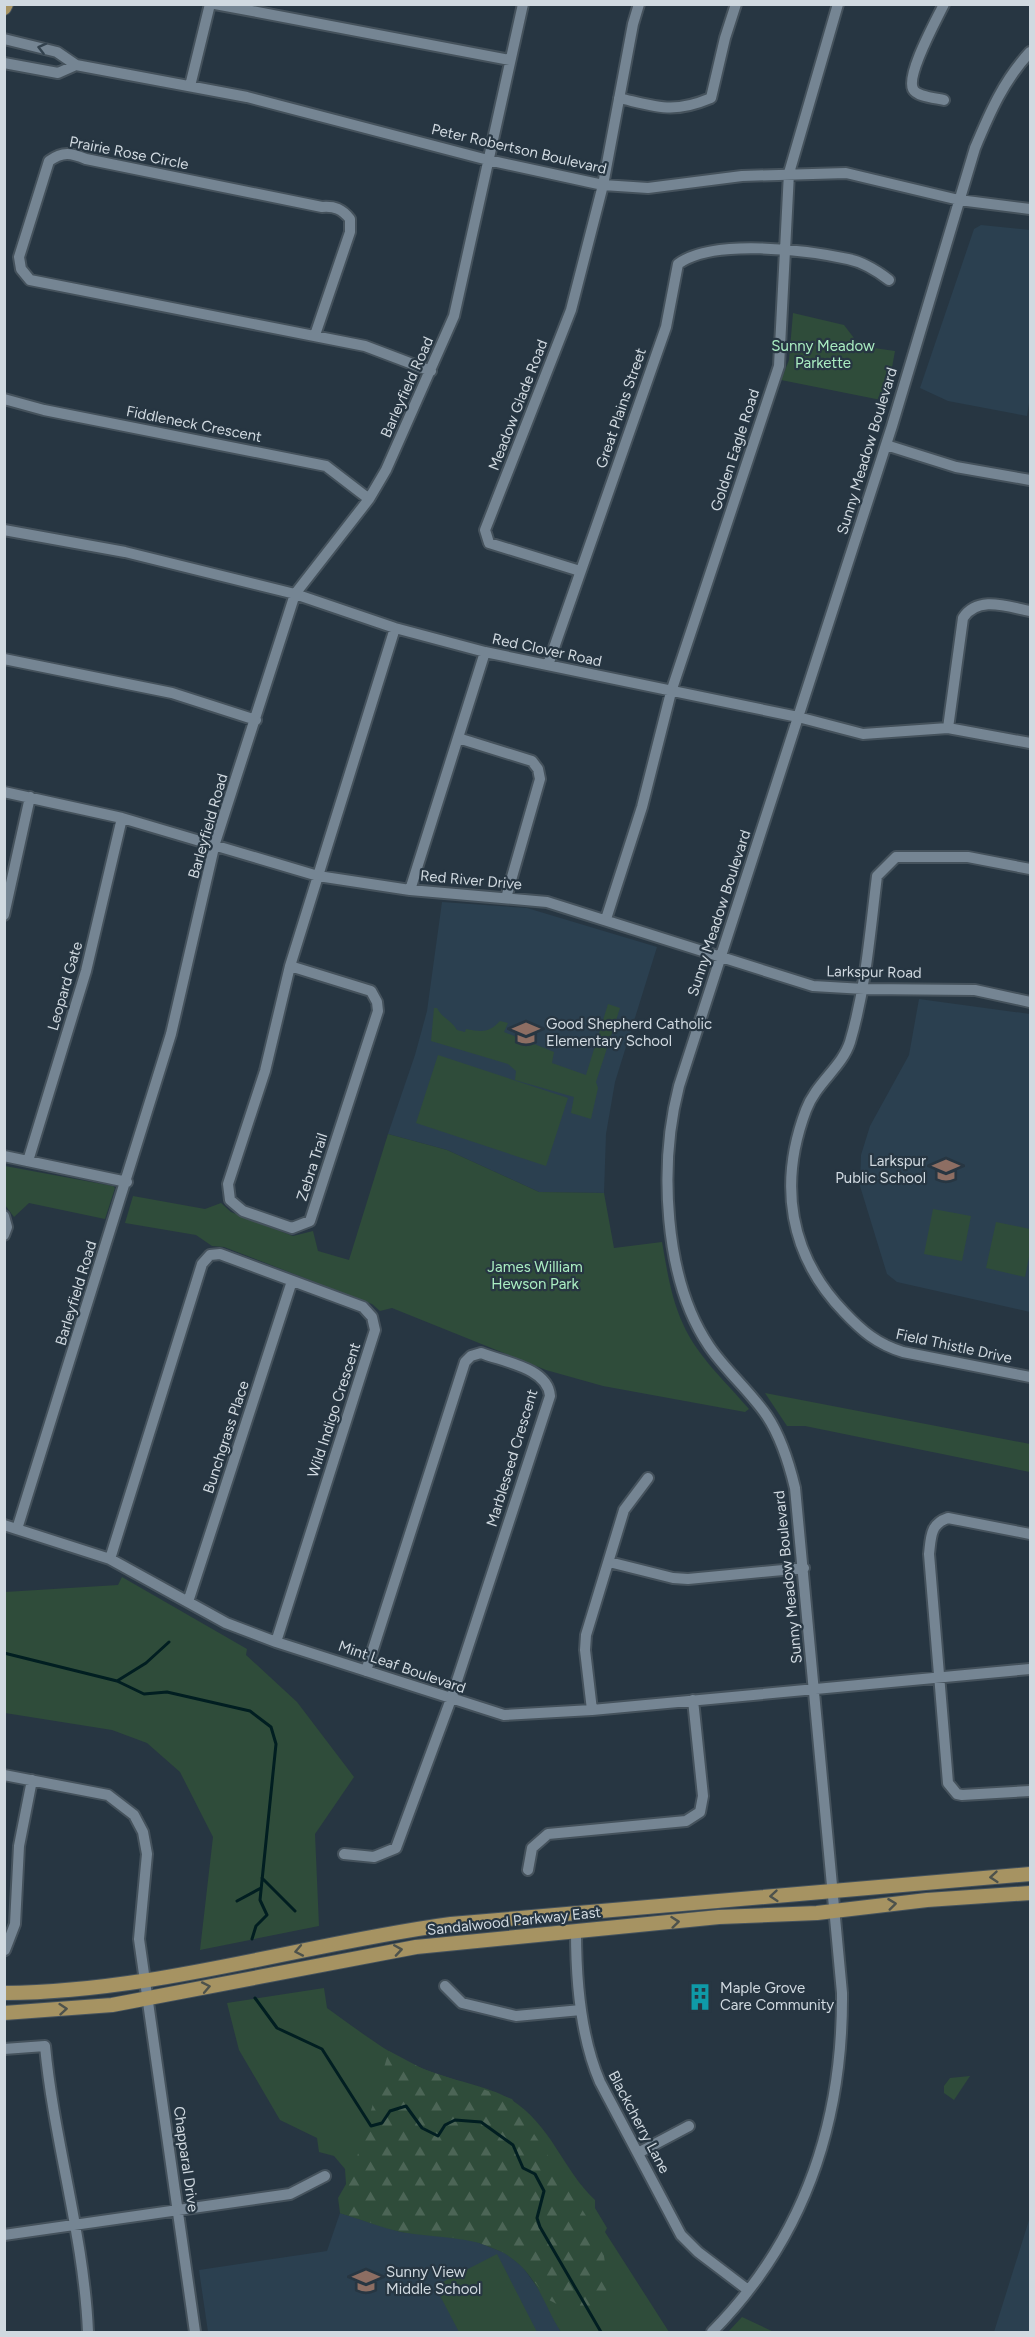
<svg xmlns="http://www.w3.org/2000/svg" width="1035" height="2337" font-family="Figtree,sans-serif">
<defs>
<pattern id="forest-firs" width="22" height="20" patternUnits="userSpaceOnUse" patternTransform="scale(1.5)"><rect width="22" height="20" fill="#2f4c3a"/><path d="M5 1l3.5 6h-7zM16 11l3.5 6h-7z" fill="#4c6556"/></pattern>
</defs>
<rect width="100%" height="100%" fill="#273642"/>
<path fill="#2b4050" d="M981,225l49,5v167l-3,19 -79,-15 -28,-13 54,-159z
M442,902l85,6 130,39 -42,135 -9,52 -2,59 -65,-1 -92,-42 -59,-16 27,-79 12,-44z
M919,999l111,15v298l-133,-30 -10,-8 -27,-88 1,-31 9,-29 39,-71z
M340,2213l61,19 68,7 36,14 17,13 18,25 21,41h-353l-9,-62 128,-19z
M1030,2217v115h-36z"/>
<path fill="#2f4c3a" d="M793,313l51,12 16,21 35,5 -9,50 -105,-21 8,-20z
M608,1004l12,4 -24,74 2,6 -7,31 -20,-6 3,-16 -59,-17 1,-9 -8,-7 -77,-23 3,-33h3c5,10 14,12 20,22l8,2 1,-3c16,3 23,4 34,-8l8,2 -4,9 50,20 -2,11 34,12z
M438,1055l130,43 -22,68 -130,-43z
M388,1134l59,16 92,42 65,1 10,55 48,-6c5,28 9,56 21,82 14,32 43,58 66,85l-4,3 -142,-26 -57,-16 -154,-62 -12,3 -8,-7 -148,-57 -12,-1 -16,-11 -71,-12 8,-27 72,13 16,-6 10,9 62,24 20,-5 5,20 31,9z
M5,1166l108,20 2,2 -10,31 -76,-16 -15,14 -9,-12z
M933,1209l38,7 -9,45 -38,-7z
M996,1222l34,7v23l-5,25 -39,-9z
M765,1393l265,51v28l-225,-46h-18z
M122,1577l125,72 -1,6 51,47 57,75 -39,57 4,92 -119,24 13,-113 -33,-65 -33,-29 -35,-13 -107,-17v-121l113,-7z
M324,1988l3,20c31,22 62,47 97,61 25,11 65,17 86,30 42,26 52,70 85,101v8l12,20 -2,4 64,100h-108c-14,-21 -21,-48 -41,-67 -32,-31 -77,-25 -118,-33 -21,-4 -42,-13 -62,-19l-2,-15 8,-14 -1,-15 -11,-13 -15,-4 -2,-14 -37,-18 -41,-70 -12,-47z
M970,2076l-16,24 -10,-7v-7l6,-8z
M497,2254l40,78h-78l-24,-46z
M742,2317l32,15h-46z"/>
<path fill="url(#forest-firs)" d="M389,2051l34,18 89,30 90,142 5,37 -1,24 -26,14 -31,-16 -27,-34 -17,-13 -36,-14 -68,-7 -61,-19z"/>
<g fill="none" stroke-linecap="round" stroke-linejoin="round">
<path stroke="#011e21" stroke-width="3" d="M4,1653l113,28 27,13 23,-2 83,19 21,16 5,17 -16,156 7,15 -11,11 -4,13
M117,1681l29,-18 23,-21
M262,1878l33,33
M237,1901l24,-13
M255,1998l22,30 45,21 49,77 11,-3 8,-12 16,-5 16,22 16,8 7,-11 10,-5 26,2 32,23 10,23 12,6 9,17 -7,27 3,9 61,105"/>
<defs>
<path id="minor" d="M215,4l295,56
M4,39l53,13 19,13 171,32 241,63 115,25 45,3 94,-12 104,-3 113,27 71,9
M4,63l54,10 18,-8
M190,86l20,-82
M619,98c39,9 54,16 92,0l14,-60 11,-34
M944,100c-8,-2 -27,-3 -31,-11 -7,-15 24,-70 31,-85
M315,335l35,-103v-13c-8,-10 -15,-13 -28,-12l-236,-48c-15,-6 -23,-8 -37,2l-30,96 2,12 9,11 335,66 66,25
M4,399l40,11 282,56 43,33
M886,445l70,22 74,13
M4,530l121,22 170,42 100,34 90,24 313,65 65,17 85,-6 82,15
M580,571l-91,-28 -4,-13 86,-220 32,-125 30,-161 6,-20
M4,659l168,34 84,27
M548,665l118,-338 12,-63c35,-26 128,-14 170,-5 15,3 28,11 41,21
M948,728l15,-110c15,-23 45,-11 67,-7
M458,738l74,23 6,8 2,10 -34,119
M4,792l118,26 196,58 92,14 137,12 266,84 51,3 111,1 55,12
M1030,869l-62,-12h-72l-19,19c-7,56 -11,112 -27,166 -8,25 -34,41 -44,68 -28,74 -17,145 38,202 18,19 33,32 59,40l127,25
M410,890l75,-238
M4,915l26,-118
M606,919l36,-112 29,-115 108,-326 10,-193 49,-169
M290,966l81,25 6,11 1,9 -68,210 -18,7 -49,-17 -13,-11 -2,-16 37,-113 25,-105 105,-338
M4,1156l123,26
M28,1161l58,-190 36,-153
M4,1216l3,11 -3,8
M4,1525l106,34 116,64 50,19 228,73 88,-5 438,-41
M17,1529l154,-495 44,-191 80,-249 74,-95 17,-29 68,-154 69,-312
M1030,1534l-82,-16c-18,6 -17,19 -19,36l19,229 9,11 5,1 68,-4
M110,1559l92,-295 8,-9 10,-1 143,53 9,10 3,13 -99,312
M609,1562l64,16 15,1 116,-11
M188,1602l104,-321
M592,1710l-7,-60 1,-15 38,-125 24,-32
M4,1775l104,20 26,20 9,17 4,22 -8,85 56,393
M344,1854l30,3 22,-9 55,-149 99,-303c-2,-28 -46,-34 -69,-43l-10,3 -6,6 -99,309
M528,1870l4,-22 16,-14 138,-13 14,-9 3,-16 -10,-96
M576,1932c0,49 4,104 24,150l81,153 17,17 50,38
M5,1950l10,-26 4,-78 13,-66
M445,1986l17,17 54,13 65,-6
M4,2049l41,-3c9,96 39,190 43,286
M638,2153l51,-27
M4,2235l286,-41 35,-18
M712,2332c92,-93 131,-210 130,-339l-47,-505c-6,-25 -14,-51 -28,-72 -17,-25 -41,-45 -58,-70 -46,-68 -50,-183 -30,-260l213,-660 83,-278c15,-36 29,-68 55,-96"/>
<path id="major" d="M4,8l2,-4
M4,1993c152,-1 298,-49 447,-69l579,-50
M4,2013l108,-8 304,-58 303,-30 98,-4 110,-13 103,-7"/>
</defs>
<use href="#minor" stroke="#45525c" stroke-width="14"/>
<use href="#major" stroke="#45525c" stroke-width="16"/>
<use href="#minor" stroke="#758593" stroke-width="10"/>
<use href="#major" stroke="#a69362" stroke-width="14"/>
</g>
<defs><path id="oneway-chevron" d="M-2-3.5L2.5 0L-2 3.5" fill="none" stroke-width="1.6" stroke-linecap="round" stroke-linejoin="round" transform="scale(1.5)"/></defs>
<use stroke="#33424e" href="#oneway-chevron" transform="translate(42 48) rotate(-166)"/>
<g stroke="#4d524c">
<use href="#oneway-chevron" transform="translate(994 1877) rotate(175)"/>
<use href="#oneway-chevron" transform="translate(774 1896) rotate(175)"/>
<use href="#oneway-chevron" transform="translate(892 1904) rotate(-7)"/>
<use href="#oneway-chevron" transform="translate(675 1922) rotate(-6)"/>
<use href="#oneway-chevron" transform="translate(398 1950) rotate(-9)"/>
<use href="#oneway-chevron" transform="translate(299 1951) rotate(169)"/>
<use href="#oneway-chevron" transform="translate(206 1987) rotate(-11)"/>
<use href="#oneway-chevron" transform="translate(63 2009) rotate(-5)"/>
</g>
<defs>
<symbol id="school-bare" viewBox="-9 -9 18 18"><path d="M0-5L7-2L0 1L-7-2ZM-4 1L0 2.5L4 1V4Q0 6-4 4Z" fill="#8d6e63" stroke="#273642" stroke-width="2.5" paint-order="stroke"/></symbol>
<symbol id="building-bare" viewBox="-9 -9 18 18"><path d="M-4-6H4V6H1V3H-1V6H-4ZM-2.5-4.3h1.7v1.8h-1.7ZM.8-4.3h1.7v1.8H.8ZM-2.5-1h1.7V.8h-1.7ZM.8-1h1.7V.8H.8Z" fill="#0f9aa8" stroke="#273642" stroke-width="2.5" paint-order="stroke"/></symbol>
</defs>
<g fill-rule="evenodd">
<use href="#school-bare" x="507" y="1014" width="38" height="38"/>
<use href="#school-bare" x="927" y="1151" width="38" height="38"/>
<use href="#building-bare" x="681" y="1978" width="38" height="38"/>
<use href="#school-bare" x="347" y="2262" width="38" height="38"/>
</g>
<g text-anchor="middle" stroke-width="4.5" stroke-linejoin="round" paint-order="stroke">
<g font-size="15" fill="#d0d9e0" stroke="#273642">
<text transform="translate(519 149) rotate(13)" y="5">Peter Robertson Boulevard</text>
<text transform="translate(129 153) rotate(11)" y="5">Prairie Rose Circle</text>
<text transform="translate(407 387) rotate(-66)" y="5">Barleyfield Road</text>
<text transform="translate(518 405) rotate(-69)" y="5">Meadow Glade Road</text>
<text transform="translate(621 408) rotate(-71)" y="5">Great Plains Street</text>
<text transform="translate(194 424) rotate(11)" y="5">Fiddleneck Crescent</text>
<text transform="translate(735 450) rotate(-72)" y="5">Golden Eagle Road</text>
<text transform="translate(867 451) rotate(-73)" y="5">Sunny Meadow Boulevard</text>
<text transform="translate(547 650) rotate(12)" y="5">Red Clover Road</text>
<text transform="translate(208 826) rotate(-74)" y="5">Barleyfield Road</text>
<text transform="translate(471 880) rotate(5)" y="5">Red River Drive</text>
<text transform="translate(719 913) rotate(-72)" y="5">Sunny Meadow Boulevard</text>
<text transform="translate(874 972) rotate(1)" y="5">Larkspur Road</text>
<text transform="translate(65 986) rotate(-74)" y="5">Leopard Gate</text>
<text transform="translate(312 1167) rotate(-72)" y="5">Zebra Trail</text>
<text transform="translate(76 1293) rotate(-73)" y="5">Barleyfield Road</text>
<text transform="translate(954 1346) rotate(12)" y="5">Field Thistle Drive</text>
<text transform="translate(334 1410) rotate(-72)" y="5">Wild Indigo Crescent</text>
<text transform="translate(226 1437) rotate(-72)" y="5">Bunchgrass Place</text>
<text transform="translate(512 1458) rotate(-73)" y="5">Marbleseed Crescent</text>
<text transform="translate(788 1577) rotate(-96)" y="5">Sunny Meadow Boulevard</text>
<text transform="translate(402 1667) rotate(19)" y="5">Mint Leaf Boulevard</text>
<text transform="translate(514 1921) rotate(-6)" y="5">Sandalwood Parkway East</text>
<text transform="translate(639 2122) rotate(62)" y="5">Blackcherry Lane</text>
<text transform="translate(186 2159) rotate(82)" y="5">Chapparal Drive</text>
</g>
<g font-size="15" fill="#aaedc2" stroke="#273642">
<text x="823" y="351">Sunny Meadow<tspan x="823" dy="17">Parkette</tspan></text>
<text x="535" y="1272">James William<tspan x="535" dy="17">Hewson Park</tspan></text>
</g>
<g font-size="15" fill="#d0d9e0" stroke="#273642" text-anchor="start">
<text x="546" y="1029">Good Shepherd Catholic<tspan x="546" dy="17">Elementary School</tspan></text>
<text x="926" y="1166" text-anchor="end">Larkspur<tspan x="926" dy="17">Public School</tspan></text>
<text x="720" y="1993">Maple Grove<tspan x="720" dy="17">Care Community</tspan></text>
<text x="386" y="2277">Sunny View<tspan x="386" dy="17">Middle School</tspan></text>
</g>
</g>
<rect width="1035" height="2337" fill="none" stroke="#d0d9e0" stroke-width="12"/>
</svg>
